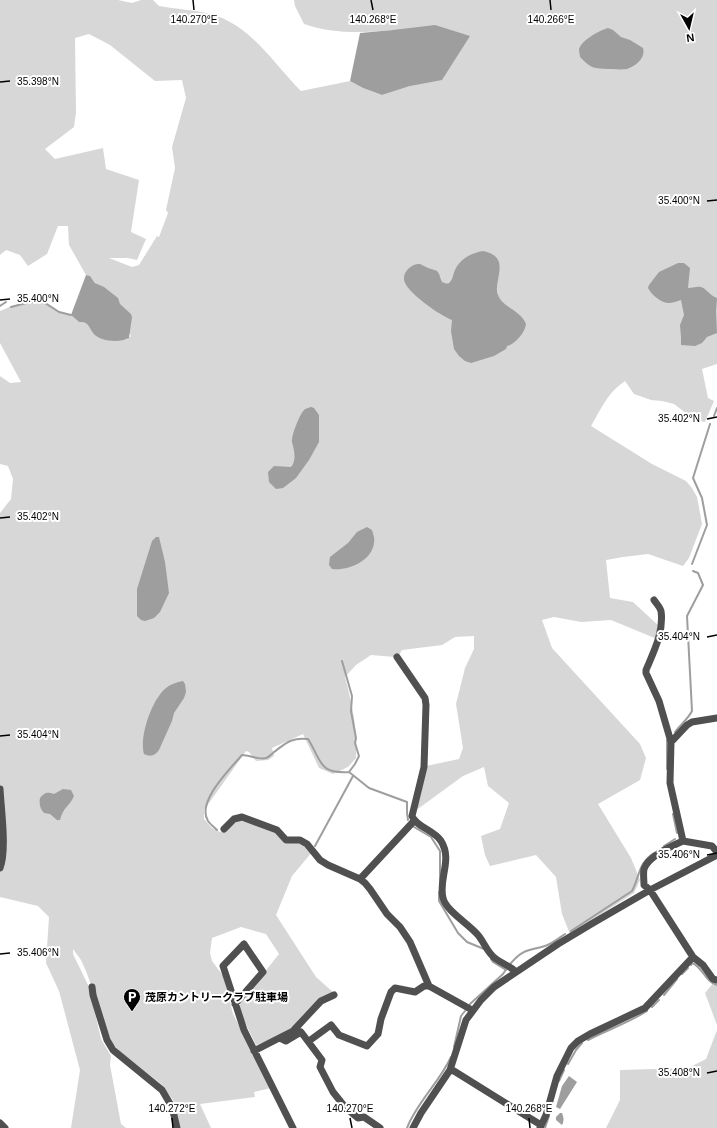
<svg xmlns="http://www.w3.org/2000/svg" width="717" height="1128" font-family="Arial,'Noto Sans JP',sans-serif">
<rect width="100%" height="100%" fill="#fff"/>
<path fill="#d7d7d7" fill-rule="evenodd" d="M0,0h118l14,3 9,-3h12l6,6c16,3 37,4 52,8 41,12 61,48 90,77l49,-10 13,7 19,7 28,-9 -17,-56c-29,3 -61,4 -89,-6l-9,-18 -1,-6h423v364l-15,5 6,29 6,3 -9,21 -10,-2 -21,-16 -12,-3 -11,-1 -17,-6 -9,-13c-17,11 -24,28 -34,45l61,38 34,17 6,7 5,9 5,27 -13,34 -6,8 -35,-12 -25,3 -17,3 4,38 23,4 26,24 -2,13 -46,-19 -30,2 -27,-5 -12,3 10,28 88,96 6,14 -6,22 -42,24 33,54 9,22 -6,13 -64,41 -8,-20 -6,-37 -20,-22 -46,11 -5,-11 -4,-19 19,-7 9,-26 -21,-17 -4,-19 -21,9 -48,35 11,-45 33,-7 4,-11 -7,-44 9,-36 9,-19v-13l-19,1 -13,8 -40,5 -3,5 -4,2 -24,-2 -15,10 -11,12c7,26 13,54 11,81l-8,9 -15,7 -14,-6 -16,-34 -31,14 2,8 -6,4 -12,1 -7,-9 -3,-1 -42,59v9l8,9 8,4c9,-3 15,-10 23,-14l32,14 8,8 18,2 11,10 -20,24 -16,39 40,62 18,16 -47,38 -10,6 -21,8 -16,-33v-9l39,-49 -13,-20 -25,-7 -29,11 -2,15 2,8 12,16 9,37 38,74 -17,4 1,5 -55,7 11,24h-34l-1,-19 -3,-9 -12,-16 -42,-33 -8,-10 -25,-70 -5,-11 -8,-11v5l16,33 12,52 10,17 -1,9 11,59 5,4h-55l9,-58 -21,-79 -13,-28 3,-46 -11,-11 -38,-9v-384l11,-14 2,-20 -5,-13 -8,-2v-88l10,7 11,-1 -21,-39v-32l12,-5 28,-6 6,2 16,11 9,2 8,7c8,0 11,4 14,11l33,7 5,-4 -33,-51c-5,-3 -6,-9 -12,-10l-17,-30 -1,-19h-10l-11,28 -19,12 -8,-11 -14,-5 -6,5zM89,34l21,11 45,36 27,-1 4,18 -14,49 3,21 -9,42 2,3 -9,24 -2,-1 -18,29 -7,2 -23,-9h19l9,2 9,-21 -15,-7 8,-52 -33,-11 -3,-21 -48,11 -10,-10 29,-22 2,-14 -1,-75z
M715,981l2,1v43l-12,-32z
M717,1030v98h-111l14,-28v-30l68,-2 18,-9z"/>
<path fill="#9e9e9e" d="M435,25l35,11 -28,44 -32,6 -28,9 -19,-7 -13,-7 10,-48 33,-3z
M608,28l5,2 8,7 9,3 13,8c3,10 -7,18 -16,21 -3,1 -31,0 -35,-2 -4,-2 -9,-7 -12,-10 0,-3 -1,-5 -1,-7 1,-9 21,-20 29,-22z
M483,251c30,6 9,31 15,44 5,13 23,15 28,29 -1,9 -11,20 -19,22l-1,3 -12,7 -23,7 -6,-2 -6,-5 -5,-7 -3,-18 1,-11c-11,-4 -48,-29 -48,-41 -1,-7 8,-16 16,-15 3,1 5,3 8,4 3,1 7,2 9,3 3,3 3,7 5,11 3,1 6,3 8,0 3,-3 3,-8 5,-12 5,-11 16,-17 28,-19z
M678,263h6l6,5 -2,20c4,0 9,-2 13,-1 5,1 8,8 16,11l-1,13 1,22 -10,4 -5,6 -7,3 -14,-1v-8l-1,-12 4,-10 -3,-15c-4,1 -8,3 -13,3 -7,0 -17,-9 -20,-15l1,-3 10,-13z
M86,275l4,1 5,7 9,4 14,11 2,6 11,10 1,3 -3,21c-9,5 -29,4 -36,-5 -5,-7 -4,-11 -14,-11l-8,-7z
M311,407l3,1 5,7v27l-10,18 -13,18 -13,10 -7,1 -7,-7 -1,-10 6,-6 17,1c6,-7 3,-17 1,-25 -1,-6 8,-29 13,-33 1,0 5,-2 6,-2z
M367,527l5,3c1,4 3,8 2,13 -2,18 -26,28 -42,26l-3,-4 1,-8 18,-14 9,-11z
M156,537h3l6,25 4,31 -9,19 -6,6 -9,3 -4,-1 -4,-4v-27l15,-48z
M183,681l2,3 1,8 -2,6 -10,15 -2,8 -13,29c-4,6 -9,7 -15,4 -5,-17 8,-55 22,-66 5,-4 11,-6 17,-7z
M63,789l8,1 3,6c-4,10 -11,11 -14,24h-3l-7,-6 -6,-1c-4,-4 -5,-9 -4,-15 5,-6 7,-6 14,-4z
M569,1076l8,6 -17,27 -4,-2 6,-21z
M560,1113h2c2,5 2,8 0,12l-6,-5v-3z"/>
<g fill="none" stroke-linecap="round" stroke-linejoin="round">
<path stroke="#9e9e9e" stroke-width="2" d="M0,306l6,-4
M11,307l15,-4 15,-2 4,2 14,9 12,3
M714,416l3,-8
M692,564l15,-39 -5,-27 -9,-20 17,-54
M675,732c5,-7 13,-13 17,-21l-5,-95 16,-31 -5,-12 -5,-2
M667,769v-29
M349,772l20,16 38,14v11l1,7
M673,814l4,19
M414,827l17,10 9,14v29
M217,830c-3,-3 -7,-6 -9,-9 -12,-19 22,-52 34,-66 8,0 16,5 24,3 3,-1 6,-4 8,-6 12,-9 18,-15 34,-13 14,22 10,35 41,33l6,-8 4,-8 -4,-13 1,-5 -5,-27 1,-15 -10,-35
M315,846l38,-70
M664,846l11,-7
M439,892v9l19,32 9,9 17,7
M571,931l61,-40c8,-15 6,-28 22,-38
M491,959l2,3 13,8
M511,963c12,-14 17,-12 34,-17 7,-2 14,-8 20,-12
M691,965l1,-2c11,4 13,19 25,22
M682,974l6,-6
M664,995l13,-16
M470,1004l33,-30 2,-3
M652,1007l7,-7
M588,1040c19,-10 40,-17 59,-29
M454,1047l7,-31 4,-5
M568,1064l8,-14 6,-7
M559,1081l5,-11
M407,1128c10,-26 32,-45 44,-71
M545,1128l4,-12"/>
<path stroke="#505050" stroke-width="7" d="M654,600c2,3 6,7 7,11 3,21 -7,40 -15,59v3l13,28 12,41
M397,657l28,41 1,7 -2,62 -12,49c4,11 22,14 29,25 12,19 -3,38 2,57 3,13 26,26 35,37 6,7 10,19 18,24 7,5 14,7 20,13
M717,718l-25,4 -5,3 -16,17 -1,41 13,58 29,5 5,6
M0,789c1,20 7,61 0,79
M224,829l10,-10 8,-2 35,13 9,10h14l7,4 13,16 8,5 32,14 5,4 5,6 17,25 13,13 10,15 19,44
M683,841c-11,5 -35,15 -39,28 -1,5 0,11 0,16l6,5 43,67 10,8 10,14 4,1
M360,879l54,-58
M92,987l1,8 14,45 6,10 49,40 10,17 5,21
M235,1004l28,-32 -19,-28 -21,22 21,64 49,98
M280,1038l6,3 15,-9 21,28 -2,7 13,25 12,15 13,11 6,-1 16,11
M309,1041l22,-16 8,10 28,11 11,-12 3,-15 10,-27 4,-4 20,4 9,-6h5l43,24
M254,1051l39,-20 28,-30 13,-6
M450,1070l4,1 87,54
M0,1123l5,5
M413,1128l8,-15 29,-43 16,-50 15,-20 13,-13 64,-43 35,-21 57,-33 67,-35
M540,1128l6,-13 11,-39 14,-28 7,-7 12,-7 55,-26 48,-51"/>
</g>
<path fill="none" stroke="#000" stroke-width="1.5" d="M193,0l1,10M371,0l2,10M550,0l1,10M0,82l10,-1M707,201l10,-1M0,300l10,-1M707,419l10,-2M0,518l10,-1M707,637l10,-2M0,736l10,-1M707,855l10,-2M0,954l10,-1M707,1073l10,-2M172,1118l1,10M350,1118l2,10M529,1118l1,10"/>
<defs>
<symbol id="parking-pin" viewBox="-11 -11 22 30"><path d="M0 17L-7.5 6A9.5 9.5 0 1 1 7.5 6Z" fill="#000" stroke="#fff"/><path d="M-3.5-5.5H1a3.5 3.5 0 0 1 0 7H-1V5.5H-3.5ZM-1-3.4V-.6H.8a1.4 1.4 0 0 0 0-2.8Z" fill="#fff"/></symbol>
</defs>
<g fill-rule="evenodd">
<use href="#parking-pin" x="122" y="987" width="20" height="27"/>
</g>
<g text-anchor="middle" stroke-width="4" stroke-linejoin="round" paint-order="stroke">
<g font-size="11" font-weight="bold" fill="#000" stroke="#fff" text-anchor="start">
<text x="145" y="1001">茂原カントリークラブ駐車場</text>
</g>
</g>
<g font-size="10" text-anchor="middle" fill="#000" stroke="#fff" stroke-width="4" stroke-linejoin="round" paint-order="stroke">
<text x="194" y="23">140.270°E</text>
<text x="373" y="23">140.268°E</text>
<text x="551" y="23">140.266°E</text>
<text x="38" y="85">35.398°N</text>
<text x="679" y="204">35.400°N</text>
<text x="38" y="302">35.400°N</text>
<text x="679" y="422">35.402°N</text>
<text x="38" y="520">35.402°N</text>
<text x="679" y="640">35.404°N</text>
<text x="38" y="738">35.404°N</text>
<text x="679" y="858">35.406°N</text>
<text x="38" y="956">35.406°N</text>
<text x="679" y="1076">35.408°N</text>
<text x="172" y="1112">140.272°E</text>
<text x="350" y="1112">140.270°E</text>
<text x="529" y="1112">140.268°E</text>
</g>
<g transform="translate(689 28) rotate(172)" stroke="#ffffff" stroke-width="3" paint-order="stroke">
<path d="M0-3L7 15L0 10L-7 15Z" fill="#000000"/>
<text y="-6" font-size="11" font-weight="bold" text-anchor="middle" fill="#000000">N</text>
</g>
</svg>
